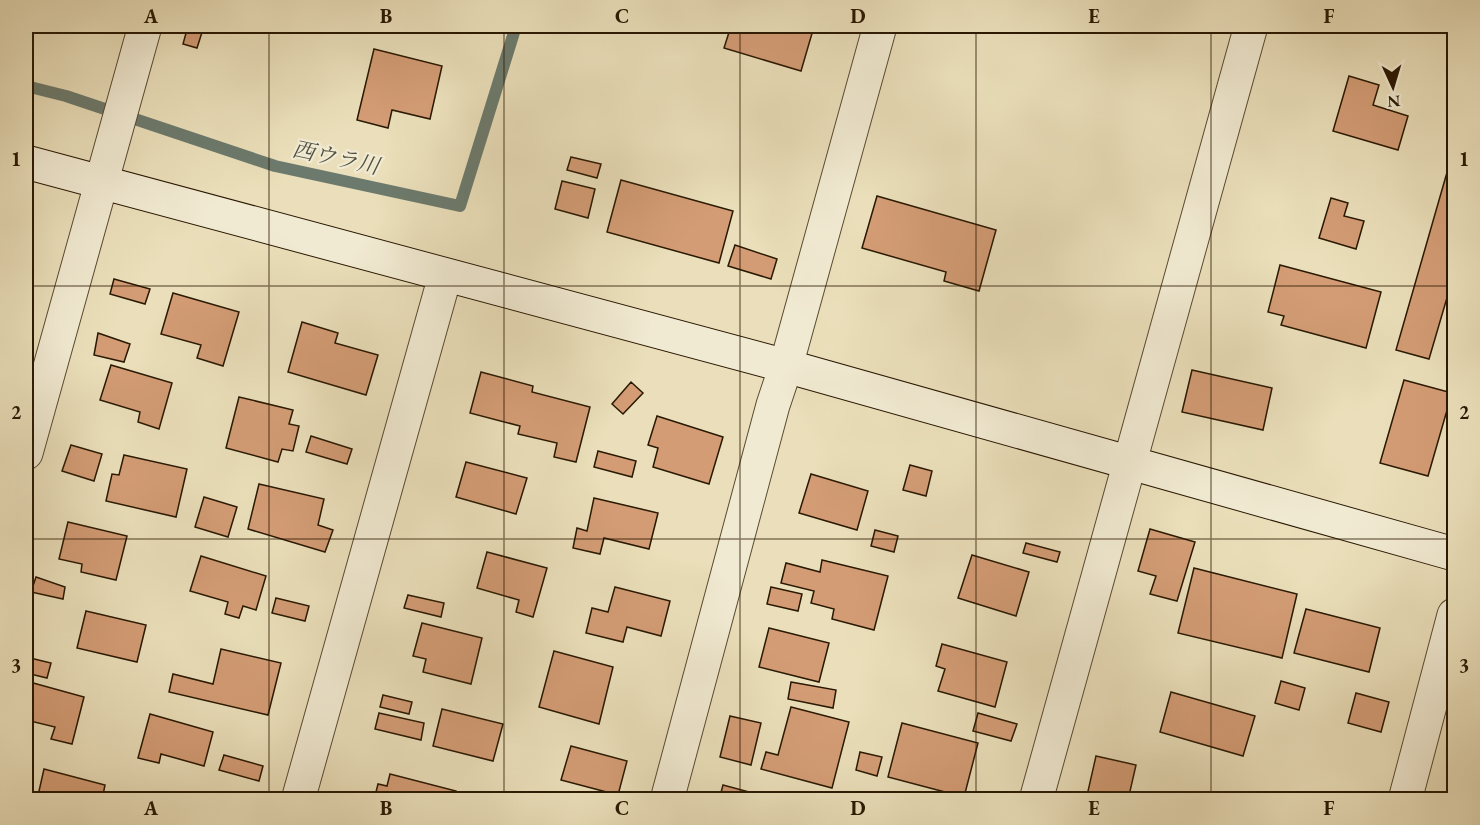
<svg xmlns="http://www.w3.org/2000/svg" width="1480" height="825" font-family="'EB Garamond','Noto Serif JP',serif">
<rect width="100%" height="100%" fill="#eadfba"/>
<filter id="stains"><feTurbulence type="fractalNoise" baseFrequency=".00333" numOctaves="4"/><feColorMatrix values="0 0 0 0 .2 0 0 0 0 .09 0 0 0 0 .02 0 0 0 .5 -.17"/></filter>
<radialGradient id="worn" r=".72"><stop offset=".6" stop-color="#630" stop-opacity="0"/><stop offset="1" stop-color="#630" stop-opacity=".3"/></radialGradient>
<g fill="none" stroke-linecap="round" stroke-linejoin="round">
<path stroke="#6c7a6d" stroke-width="12" d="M26,86l40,10 209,70 185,40 56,-180"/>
</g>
<path fill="#d39c75" stroke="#291802" stroke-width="1.5" d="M188,26h16l-7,22 -14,-4z
M731,26h69l13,4 -12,41 -77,-23z
M374,49l68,17 -12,53 -38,-9 -4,18 -31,-8z
M1349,76l30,9 -6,20 35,11 -10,34 -65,-19z
M1454,148v126l-25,85 -33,-9z
M571,157l30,7 -4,14 -30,-8z
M621,180l112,31 -14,52 -112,-31z
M562,181l33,8 -7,29 -33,-9z
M877,196l119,34 -17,61 -35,-10 2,-9 -84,-24z
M1331,198l17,5 -4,13 20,5 -8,28 -37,-11z
M735,245l42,14 -6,20 -43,-13z
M1280,265l101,27 -15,56 -85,-23 3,-9 -16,-4z
M114,279l36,10 -5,15 -35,-10z
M173,293l66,19 -16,54 -26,-8 4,-13 -40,-11z
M302,322l36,11 -3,10 43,12 -12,40 -78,-23z
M98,333l32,11 -6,18 -30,-7z
M111,365l61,18 -13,46 -21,-7 2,-10 -40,-12z
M1192,370l80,18 -9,42 -81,-18z
M481,372l52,14 -1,6 58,15 -14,55 -22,-5 3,-14 -39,-9 2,-8 -50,-13z
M1404,380l48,13 -24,83 -48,-13z
M631,382l12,11 -20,21 -11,-10z
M239,397l54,13 -4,14 10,2 -6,25 -11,-2 -4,13 -52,-14z
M657,416l66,21 -14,47 -56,-17 5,-19 -10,-3z
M311,436l41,13 -5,15 -41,-12z
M71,445l31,9 -8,27 -32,-10z
M598,451l38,10 -4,16 -38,-10z
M124,455l63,14 -11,48 -70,-16 6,-27 7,1z
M466,462l61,16 -11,36 -60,-17z
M910,465l22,6 -6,25 -23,-6z
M811,474l57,17 -11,39 -58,-17z
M259,484l65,15 -6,26 15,5 -8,22 -77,-23z
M204,497l33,10 -9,30 -33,-10z
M594,498l64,15 -9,36 -45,-11 -4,16 -27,-6 4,-20 10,3z
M68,522l59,14 -11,44 -35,-8 1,-8 -23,-5z
M1150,529l45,13 -18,59 -27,-7 6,-18 -18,-5z
M875,530l23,6 -4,16 -23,-6z
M1026,543l34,9 -3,10 -34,-9z
M487,552l60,16 -14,49 -17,-5 3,-12 -42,-12z
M972,555l57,17 -13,44 -58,-18z
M201,556l65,20 -10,34 -13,-4 -4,12 -14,-4 3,-12 -38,-11z
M822,560l66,16 -14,54 -42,-11 2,-10 -23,-6 3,-12 -33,-8 5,-20 34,9z
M1194,568l103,26 -15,64 -104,-25z
M36,577l29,10 -2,12 -32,-7z
M615,587l55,14 -9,35 -34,-9 -4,15 -37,-9 6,-25 16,4z
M771,587l31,7 -4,17 -31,-7z
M408,595l36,8 -3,14 -37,-9z
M276,598l33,8 -4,15 -33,-8z
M1306,609l74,19 -11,44 -75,-19z
M86,611l60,14 -9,37 -60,-14z
M422,623l60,15 -11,46 -48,-12 3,-13 -13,-3z
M769,628l60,15 -10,39 -60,-15z
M942,644l65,18 -12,45 -57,-16 7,-22 -9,-3z
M221,649l60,14 -13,52 -99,-23 4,-18 40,10z
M554,651l59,16 -14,57 -60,-17z
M26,657l25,6 -4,15 -21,-5z
M26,681l58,16 -12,47 -21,-5 4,-12 -29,-7z
M1281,681l24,7 -6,22 -24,-7z
M791,682l45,8 -3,18 -45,-9z
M1171,692l84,24 -12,40 -83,-24z
M1356,693l33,9 -8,30 -33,-9z
M383,695l29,7 -3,12 -29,-7z
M791,707l58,15 -17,66 -71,-19 5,-17 12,3z
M442,709l61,15 -10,37 -60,-15z
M379,713l45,10 -3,17 -46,-11z
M978,713l39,11 -6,17 -38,-10z
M150,714l63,18 -9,34 -43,-12 -2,9 -21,-5z
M730,716l31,7 -10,42 -31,-8z
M902,723l76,20 -14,54 -76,-20z
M571,746l56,15 -9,34 -57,-15z
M860,752l22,5 -5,19 -21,-6z
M224,755l39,11 -4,15 -40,-11z
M1096,756l40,9 -8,35h-42z
M44,769l61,16 -3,15h-65z
M390,774l66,17 -2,9h-80l4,-16 9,2z
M723,785l56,15h-60z
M858,794l23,6h-24z"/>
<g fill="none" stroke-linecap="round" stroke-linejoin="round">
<defs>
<path id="street" d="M26,453l119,-427
M298,800l147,-524
M667,800l106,-395 13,-39 94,-340
M1036,800l215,-774
M1405,800l49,-185"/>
<path id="secondary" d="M26,162l760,204 668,188"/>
</defs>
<use href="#street" stroke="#594a30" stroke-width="35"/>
<use href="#secondary" stroke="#291802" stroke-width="35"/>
<use href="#street" stroke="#f1ead2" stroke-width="33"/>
<use href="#secondary" stroke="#f1ead2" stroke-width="33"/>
</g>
<path fill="none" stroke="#291802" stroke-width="1.5" stroke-opacity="0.55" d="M269,26v774M504,26v774M740,26v774M976,26v774M1211,26v774M26,286h1428M26,539h1428"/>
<g text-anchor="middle" stroke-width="4.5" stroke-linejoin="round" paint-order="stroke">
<g font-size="22" font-style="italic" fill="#505141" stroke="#f1ead2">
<text transform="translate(336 157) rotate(12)" y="8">西ウラ川</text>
</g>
</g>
<rect width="1480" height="825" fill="none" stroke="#eadfba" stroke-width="66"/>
<g transform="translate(1393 87) rotate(176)" stroke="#f1ead2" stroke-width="4.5" paint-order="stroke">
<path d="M0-4.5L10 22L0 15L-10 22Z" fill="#291802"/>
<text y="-9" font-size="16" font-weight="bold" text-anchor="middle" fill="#291802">N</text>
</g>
<rect x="33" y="33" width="1414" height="759" fill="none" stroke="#291802" stroke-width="2"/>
<g font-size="20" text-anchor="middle" font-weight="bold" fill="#291802">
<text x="151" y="23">A</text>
<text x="386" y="23">B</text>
<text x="622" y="23">C</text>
<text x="858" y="23">D</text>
<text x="1094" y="23">E</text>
<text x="1329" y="23">F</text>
<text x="16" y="166">1</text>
<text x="1464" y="166">1</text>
<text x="16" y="419">2</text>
<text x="1464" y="419">2</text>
<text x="16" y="672">3</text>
<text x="1464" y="672">3</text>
<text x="151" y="815">A</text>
<text x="386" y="815">B</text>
<text x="622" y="815">C</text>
<text x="858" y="815">D</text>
<text x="1094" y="815">E</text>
<text x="1329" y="815">F</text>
</g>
<rect width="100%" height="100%" filter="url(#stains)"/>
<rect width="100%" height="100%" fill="url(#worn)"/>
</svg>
